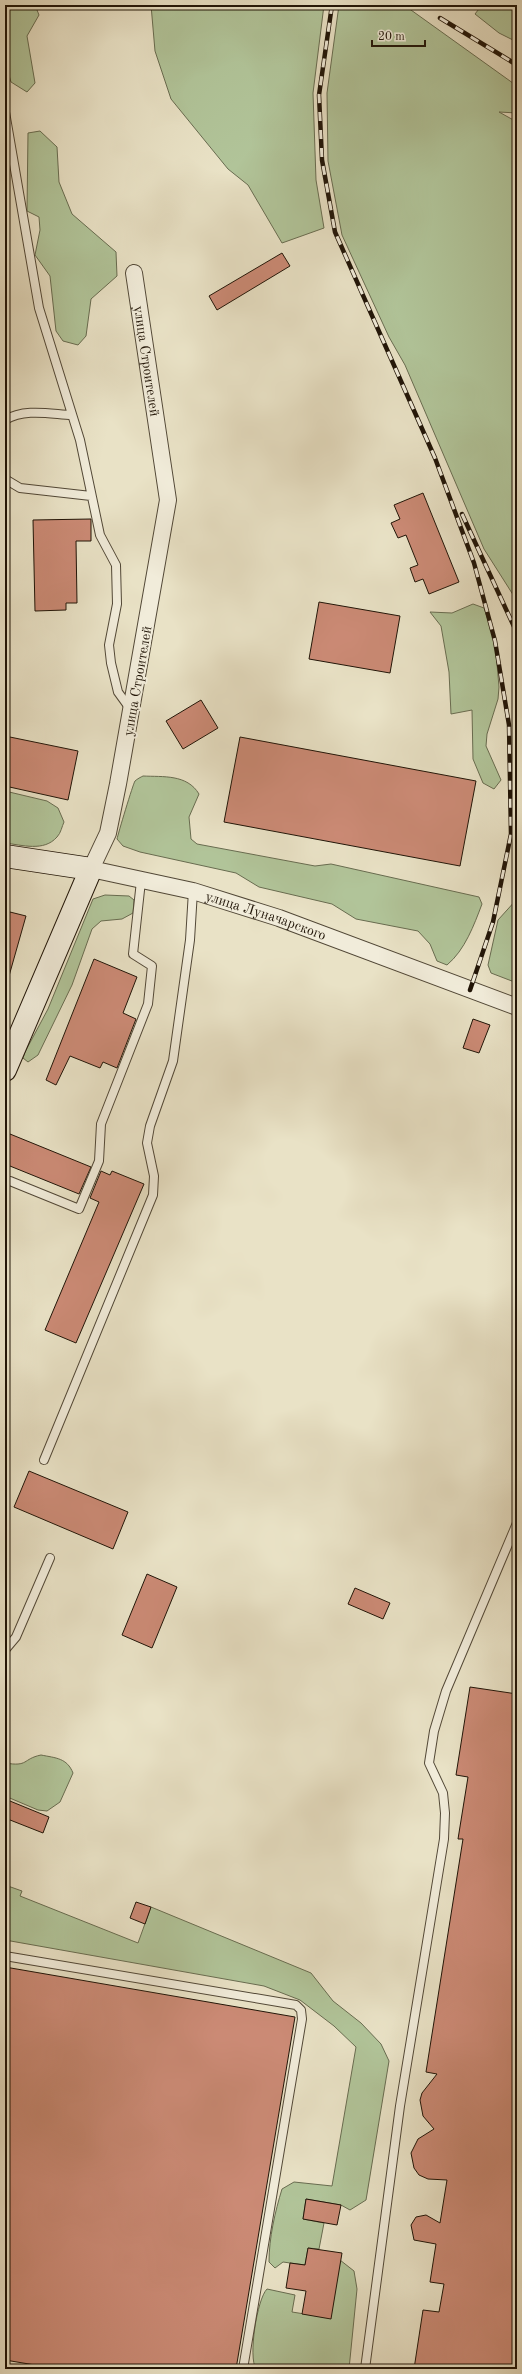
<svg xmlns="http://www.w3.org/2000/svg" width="522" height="2374" font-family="'Old Standard TT',serif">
<rect width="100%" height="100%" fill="#e9e2c6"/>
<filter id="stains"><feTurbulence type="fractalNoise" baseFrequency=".005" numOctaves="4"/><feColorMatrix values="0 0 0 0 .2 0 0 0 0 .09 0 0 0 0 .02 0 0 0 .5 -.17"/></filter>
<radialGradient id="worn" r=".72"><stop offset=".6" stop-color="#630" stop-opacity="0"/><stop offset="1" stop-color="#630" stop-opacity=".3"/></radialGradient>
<path fill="#b1c499" stroke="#686c50" d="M5,5h30l4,10 -12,21 8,47 -8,9 -16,-10 -6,-20z
M151,5h173l-11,88 3,87 8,48 -42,15 -34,-58 -20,-16 -57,-70 -16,-48z
M339,5h65l113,81v27l-18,-1 18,10v479l-33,-52 -79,-184 -16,-28 -47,-102 -14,-74 -1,-68z
M482,5h26l9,5v32l-18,-9 -24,-19z
M40,131l17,16 2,35 13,32 44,38 1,24 -26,23 -5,37 -8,9 -15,-4 -7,-10 -6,-55 -15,-21 5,-25 -1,-13 -12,-6 1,-78z
M473,604l11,4 11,33 4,46 -1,12 -11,35 -1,12 15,34 -7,9 -11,-6 -10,-24 -1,-49 -21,4 -2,-42 -8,-46 -11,-14 22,1z
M143,776c20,1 44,-2 56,18l-10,23 2,22 6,5 118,22 16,-2 148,33 3,7c-8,21 -17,46 -35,61l-10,-4 -7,-17 -12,-13 -62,-12 -24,-15 -73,-17 -23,-14 -96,-21 -17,-6 -6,-7c1,-5 16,-55 18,-58 2,-2 6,-4 8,-5z
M5,791l42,10 11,7 6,14c-2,4 -3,11 -7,15 -13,15 -35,8 -52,6z
M105,895l24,1 5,4 -1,13 -11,6 -21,2 -9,8 -20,56 -34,70 -10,7 -5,-4 2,-6 23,-43 45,-110z
M517,899v84l-26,-10 -3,-8 10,-45z
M41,1755c15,3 26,3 32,18l-13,29 -13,9 -9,-1 -33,-14v-33c24,4 17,-4 36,-8z
M5,1885l17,6 -2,5 118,47 13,-36 160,66 22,28 28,22 20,21 8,17 -23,139 -16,10 -9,-5 -35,-6 -3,20 21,4 -5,26 -11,-1 -3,17 -22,-3 -8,6 -6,-6c0,-24 6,-50 13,-73l12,-7 38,4 24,-139 -22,-21 -34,-26 -36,-14 -259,-46z
M340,2260l14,11 3,18 -8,80h-93c-8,-12 1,-70 11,-80l28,6 -3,17 38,6z"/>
<path fill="#cb8a75" stroke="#201407" d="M282,253l8,13 -73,44 -8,-14z
M423,493l36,89 -30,12 -6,-15 -8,3 -5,-14 8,-3 -12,-30 -8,3 -7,-15 9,-4 -6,-14z
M91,519v22h-15l1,62h-11v7l-31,1 -2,-91z
M319,602l81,14 -10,57 -81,-14z
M201,700l17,28 -35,21 -17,-28z
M5,736l73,15 -10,49 -63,-14z
M240,737l236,44 -16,85 -236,-44z
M10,912l16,4 -17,60 -4,-1v-47z
M94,959l43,18 -14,36 13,6 -19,49 -14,-6 -3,6 -30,-12 -14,29 -10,-5z
M473,1019l17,6 -11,28 -16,-5z
M10,1134l81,33 -12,27 -74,-30v-19z
M101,1171l9,4 2,-4 32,13 -68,159 -31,-13 54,-128 -9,-4z
M29,1471l99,41 -15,37 -99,-42z
M147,1574l30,13 -25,61 -30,-13z
M355,1588l35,15 -7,16 -35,-15z
M470,1687l47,7v675h-103l9,-59 16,2 5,-28 -14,-2 6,-38 -22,-4 -3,-15 5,-8 10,-2 14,8 7,-43 -19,-1 -9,-4 -5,-7 -3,-15 7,-14 16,-10 -11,-13 -3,-16 2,-7 15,-19 -11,-2 37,-233h-5l10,-62 -12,-2z
M5,1799l44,18 -6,16 -38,-15z
M136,1902l15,5 -6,17 -15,-6z
M5,1967l290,50 -59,352h-177l-54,-9z
M306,2199l35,6 -4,20 -34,-6z
M308,2248l34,5 -11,66 -29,-5 4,-23 -20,-3 4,-25 15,2z"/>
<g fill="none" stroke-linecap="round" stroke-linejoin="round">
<defs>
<path id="service" d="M5,112l34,196 41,132 20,95 16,30 1,39 -8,41 2,18 7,29 13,18
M5,420c20,-12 45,-6 67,-5
M5,479l15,9 71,8
M10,1181l69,28 20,-48 2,-37 47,-120 4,-38 -19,-12 8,-73
M44,1460l109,-265 1,-19 -7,-33 3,-17 23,-65 17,-121 3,-49
M5,1650l11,-13 34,-79
M5,1956l291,49 5,5 1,9 -59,350
M365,2369l35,-263 44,-267 1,-26 -2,-20 -14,-30 5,-32 12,-40 71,-168"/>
<g id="minor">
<path id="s1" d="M134,273l34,227 -50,284 -10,49 -17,36 102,22 86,27 238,89"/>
</g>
<path id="secondary" d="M5,856l86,13 -86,201"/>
</defs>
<use href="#service" stroke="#524837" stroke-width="10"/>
<use href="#minor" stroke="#524837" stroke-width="18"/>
<use href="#secondary" stroke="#201407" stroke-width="24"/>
<use href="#service" stroke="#f1ecda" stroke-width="8"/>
<use href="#minor" stroke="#f1ecda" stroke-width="16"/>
<use href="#secondary" stroke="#f1ecda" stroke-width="22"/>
<defs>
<path id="rail" d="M332,5l-13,90 3,65 13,72 100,226 39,105 21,78 14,84 2,109 -18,88 -23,68
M440,18l77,47
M462,514l55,119"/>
</defs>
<use href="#rail" stroke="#201407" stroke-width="4.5"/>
<use href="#rail" stroke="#f1ecda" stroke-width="3" stroke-dasharray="9" stroke-linecap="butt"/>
</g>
<g text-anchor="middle" stroke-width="4" stroke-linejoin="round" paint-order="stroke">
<g font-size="14" fill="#201407" stroke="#f1ecda">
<text dy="5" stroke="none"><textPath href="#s1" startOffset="89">улица Строителей</textPath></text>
<text transform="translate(137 681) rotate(-80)" y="5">улица Строителей</text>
<text dy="5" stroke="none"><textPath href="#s1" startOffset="789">улица Луначарского</textPath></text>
</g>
</g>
<rect width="522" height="2374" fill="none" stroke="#e9e2c6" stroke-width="20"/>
<rect x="6" y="6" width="510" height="2362" fill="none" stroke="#201407" stroke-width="2"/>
<rect x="10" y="10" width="502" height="2354" fill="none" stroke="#201407"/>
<path d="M372 40v6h53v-6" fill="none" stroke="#201407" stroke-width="2"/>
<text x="378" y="40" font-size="12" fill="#201407" stroke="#f1ecda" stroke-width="3" paint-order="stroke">20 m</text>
<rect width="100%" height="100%" filter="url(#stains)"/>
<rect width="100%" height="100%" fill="url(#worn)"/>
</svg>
